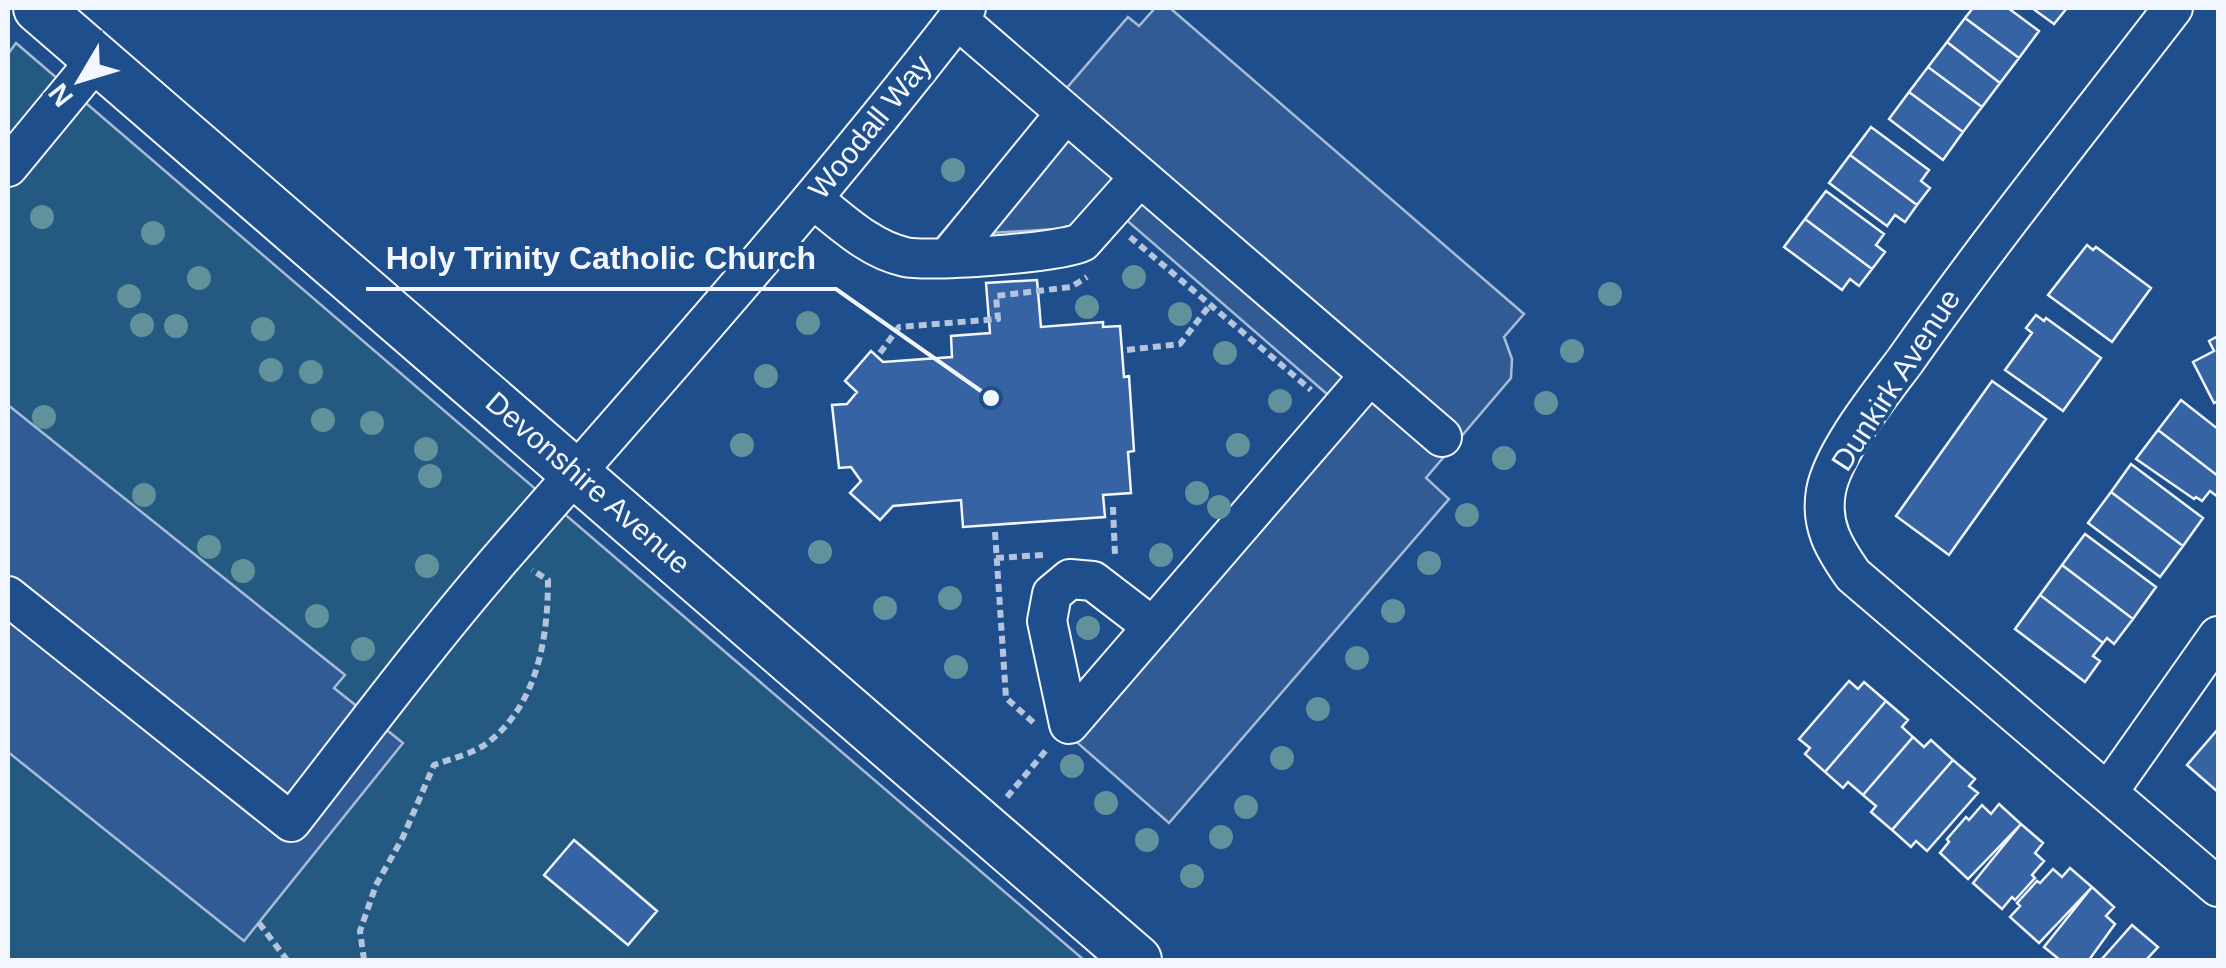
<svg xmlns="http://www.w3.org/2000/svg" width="2226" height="968" font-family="Helvetica,sans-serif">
<rect width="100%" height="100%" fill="#1f4e8c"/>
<path fill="#245a82" stroke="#a8bbd7" stroke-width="2.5" d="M16,43l1068,917h-1076v-906z"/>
<path fill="#305b95" stroke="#a8bbd7" stroke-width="2.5" d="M1155,8h15l354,306 -20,23 8,22 -1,19 -85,100 23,21 -280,324 -113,-99 279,-323 -235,-204 -27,31 -134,8 189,-219 11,9z
M8,405l337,270 -11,13 69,55 -159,198 -236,-189z"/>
<path fill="#3563a3" stroke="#f2f6ff" stroke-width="2.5" d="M1973,8h35l31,23 -20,27 -54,-40z
M2032,8h35l-13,16z
M1965,18l54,40 -19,25 -53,-41z
M1947,42l53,41 -18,24 -54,-40z
M1928,67l54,40 -19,25 -54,-40z
M1909,92l54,40 -20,28 -54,-41z
M1871,127l58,43 -8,11 9,7 -13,17 -67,-50z
M1850,155l67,50 -12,17 -10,-7 -8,11 -58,-43z
M1826,191l58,43 -8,11 9,7 -13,17 -67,-50z
M1805,219l67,50 -13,17 -9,-7 -8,11 -58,-43z
M2087,245l6,5 3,-3 55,41 -39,54 -64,-47z
M1037,280l4,47 62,-5v5l17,-1 4,51 5,-1 5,75 -6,1 3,41 -28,2 2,22 -142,10 -2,-27 -68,6 -13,14 -30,-27 11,-12 -10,-14 -12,1 -7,-63 15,-1 10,-12 -12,-11 26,-30 12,11 69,-5 -1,-21 39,-3 -4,-50z
M2036,315l8,6 2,-3 55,40 -38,53 -58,-41 27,-37 -6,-5z
M2218,336v65l-4,2 -21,-41 21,-11 -5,-10z
M1992,381l54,38 -97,136 -53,-39z
M2181,400l37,29v47l-60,-46z
M2158,430l60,46v21l-8,-6 -8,10 -6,-4 -2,2 -58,-40z
M2131,464l72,54 -20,28 -72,-54z
M2111,492l72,54 -23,31 -72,-54z
M2085,534l71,53 -23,32 -71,-54z
M2062,565l71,54 -19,25 -7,-6 -4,5 -63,-48z
M2040,595l63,48 -10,13 7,5 -15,21 -70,-53z
M1849,681l9,8 6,-7 22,19 -61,71 -20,-18 5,-6 -11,-9z
M1886,701l22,19 -6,7 11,10 -50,58 -15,-13 -5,6 -18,-16z
M2218,729v63l-31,-27z
M1913,737l11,10 7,-7 22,20 -61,70 -21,-18 5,-6 -13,-11z
M1953,760l22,19 -6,7 9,7 -51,58 -11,-10 -5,6 -19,-17z
M1999,804l22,20 -53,55 -28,-26 9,-11 -2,-3 19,-22 3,3 13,-15 9,9z
M2021,824l22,19 -8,10 9,8 -12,14 3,3 -20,22 -3,-3 -10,12 -29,-26z
M574,840l83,71 -29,34 -84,-70z
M2070,868l22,19 -53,56 -29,-26 10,-11 -3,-3 20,-22 3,2 13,-14 9,8z
M2092,887l22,20 -8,9 9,8 -26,36h-29l-16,-13z
M2132,925l26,22 -12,13h-45z"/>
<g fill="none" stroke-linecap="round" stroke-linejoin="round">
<defs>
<path id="minor" d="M2173,8c-90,117 -183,232 -268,353 -24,32 -72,91 -79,130 -6,34 8,57 27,84l365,312
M957,19l485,418
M8,167l89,-108
M813,199c28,22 56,50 92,58 24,5 156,-4 177,-15l57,-64
M949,256l116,-142
M8,596l283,226c71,-91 141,-185 217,-272 156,-178 313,-354 458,-542
M1153,627l-60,-46 -23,-2 -18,15 -5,27 22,103 301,-349
M2108,792l110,-156"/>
<path id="major" d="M38,8l1099,952"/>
</defs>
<use href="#minor" stroke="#f2f6ff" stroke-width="42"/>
<use href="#major" stroke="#f2f6ff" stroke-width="52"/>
<path stroke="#b3c4dc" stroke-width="6" stroke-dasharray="8 5" stroke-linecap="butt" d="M1130,237l181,153
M1127,350l53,-6 30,-39
M880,353l19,-26 99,-8 -2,-23 75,-9 16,-10
M1113,507l2,49
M995,532l11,166 28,25
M996,558l47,-3
M1007,797l40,-48
M259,923l28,37
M364,960l-4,-29 16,-46 27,-48 31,-72c16,-6 38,-11 52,-21 51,-38 62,-105 62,-164l-16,-10"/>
<use href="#minor" stroke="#1f4e8c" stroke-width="38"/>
<use href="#major" stroke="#1f4e8c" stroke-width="48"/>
</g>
<g fill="#61919a">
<circle cx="953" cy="170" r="12"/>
<circle cx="42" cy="217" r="12"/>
<circle cx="153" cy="233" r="12"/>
<circle cx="1134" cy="277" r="12"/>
<circle cx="199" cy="278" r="12"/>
<circle cx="1610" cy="294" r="12"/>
<circle cx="129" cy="296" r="12"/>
<circle cx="1087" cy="307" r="12"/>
<circle cx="1180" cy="314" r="12"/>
<circle cx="808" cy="323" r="12"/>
<circle cx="142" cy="325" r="12"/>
<circle cx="176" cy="326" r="12"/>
<circle cx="263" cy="329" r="12"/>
<circle cx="1572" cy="351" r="12"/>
<circle cx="1225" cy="353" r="12"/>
<circle cx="271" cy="370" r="12"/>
<circle cx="311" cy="372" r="12"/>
<circle cx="766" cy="376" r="12"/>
<circle cx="1280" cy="401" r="12"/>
<circle cx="1546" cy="403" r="12"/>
<circle cx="44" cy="417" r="12"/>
<circle cx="323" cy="420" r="12"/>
<circle cx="372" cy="423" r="12"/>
<circle cx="742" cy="445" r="12"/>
<circle cx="1238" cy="445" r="12"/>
<circle cx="426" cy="449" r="12"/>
<circle cx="1504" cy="458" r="12"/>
<circle cx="430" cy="476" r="12"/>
<circle cx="1197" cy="493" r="12"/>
<circle cx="144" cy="495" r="12"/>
<circle cx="1219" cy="507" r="12"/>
<circle cx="1467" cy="515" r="12"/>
<circle cx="209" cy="547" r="12"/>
<circle cx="820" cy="552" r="12"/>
<circle cx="1161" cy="555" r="12"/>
<circle cx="1429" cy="563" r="12"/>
<circle cx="427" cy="566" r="12"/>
<circle cx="243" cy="571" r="12"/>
<circle cx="950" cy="598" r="12"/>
<circle cx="885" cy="608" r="12"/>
<circle cx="1393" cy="611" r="12"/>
<circle cx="317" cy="616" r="12"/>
<circle cx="1088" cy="628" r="12"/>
<circle cx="363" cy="649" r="12"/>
<circle cx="1357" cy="658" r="12"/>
<circle cx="956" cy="667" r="12"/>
<circle cx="1318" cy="709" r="12"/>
<circle cx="1282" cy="758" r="12"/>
<circle cx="1072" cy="766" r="12"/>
<circle cx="1106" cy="803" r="12"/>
<circle cx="1246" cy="807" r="12"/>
<circle cx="1221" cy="837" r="12"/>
<circle cx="1147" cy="840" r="12"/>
<circle cx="1192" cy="876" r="12"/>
</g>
<g text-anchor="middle" stroke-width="8" stroke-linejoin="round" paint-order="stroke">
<g font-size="30" fill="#f2f6ff" stroke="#1f4e8c">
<text transform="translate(870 127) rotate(-51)" y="10">Woodall Way</text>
<text transform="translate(1896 380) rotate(-57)" y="10">Dunkirk Avenue</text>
<text transform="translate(588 483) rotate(41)" y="10">Devonshire Avenue</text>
</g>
</g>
<path fill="none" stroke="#f2f6ff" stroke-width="4" d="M991 398L836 289H366"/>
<circle fill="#f2f6ff" stroke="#1f4e8c" stroke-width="4" cx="991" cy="398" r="10"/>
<g font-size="32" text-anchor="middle" font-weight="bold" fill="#f2f6ff" stroke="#1f4e8c" stroke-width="8" stroke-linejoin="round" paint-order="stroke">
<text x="601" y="269">Holy Trinity Catholic Church</text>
</g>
<rect width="2226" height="968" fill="none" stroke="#f2f6ff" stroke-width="20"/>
<g transform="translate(80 80) rotate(232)" stroke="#1f4e8c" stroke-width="8" paint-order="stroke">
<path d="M0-8L18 38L0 25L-18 38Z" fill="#f2f6ff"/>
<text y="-15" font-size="28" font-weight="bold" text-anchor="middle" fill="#f2f6ff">N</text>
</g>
</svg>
